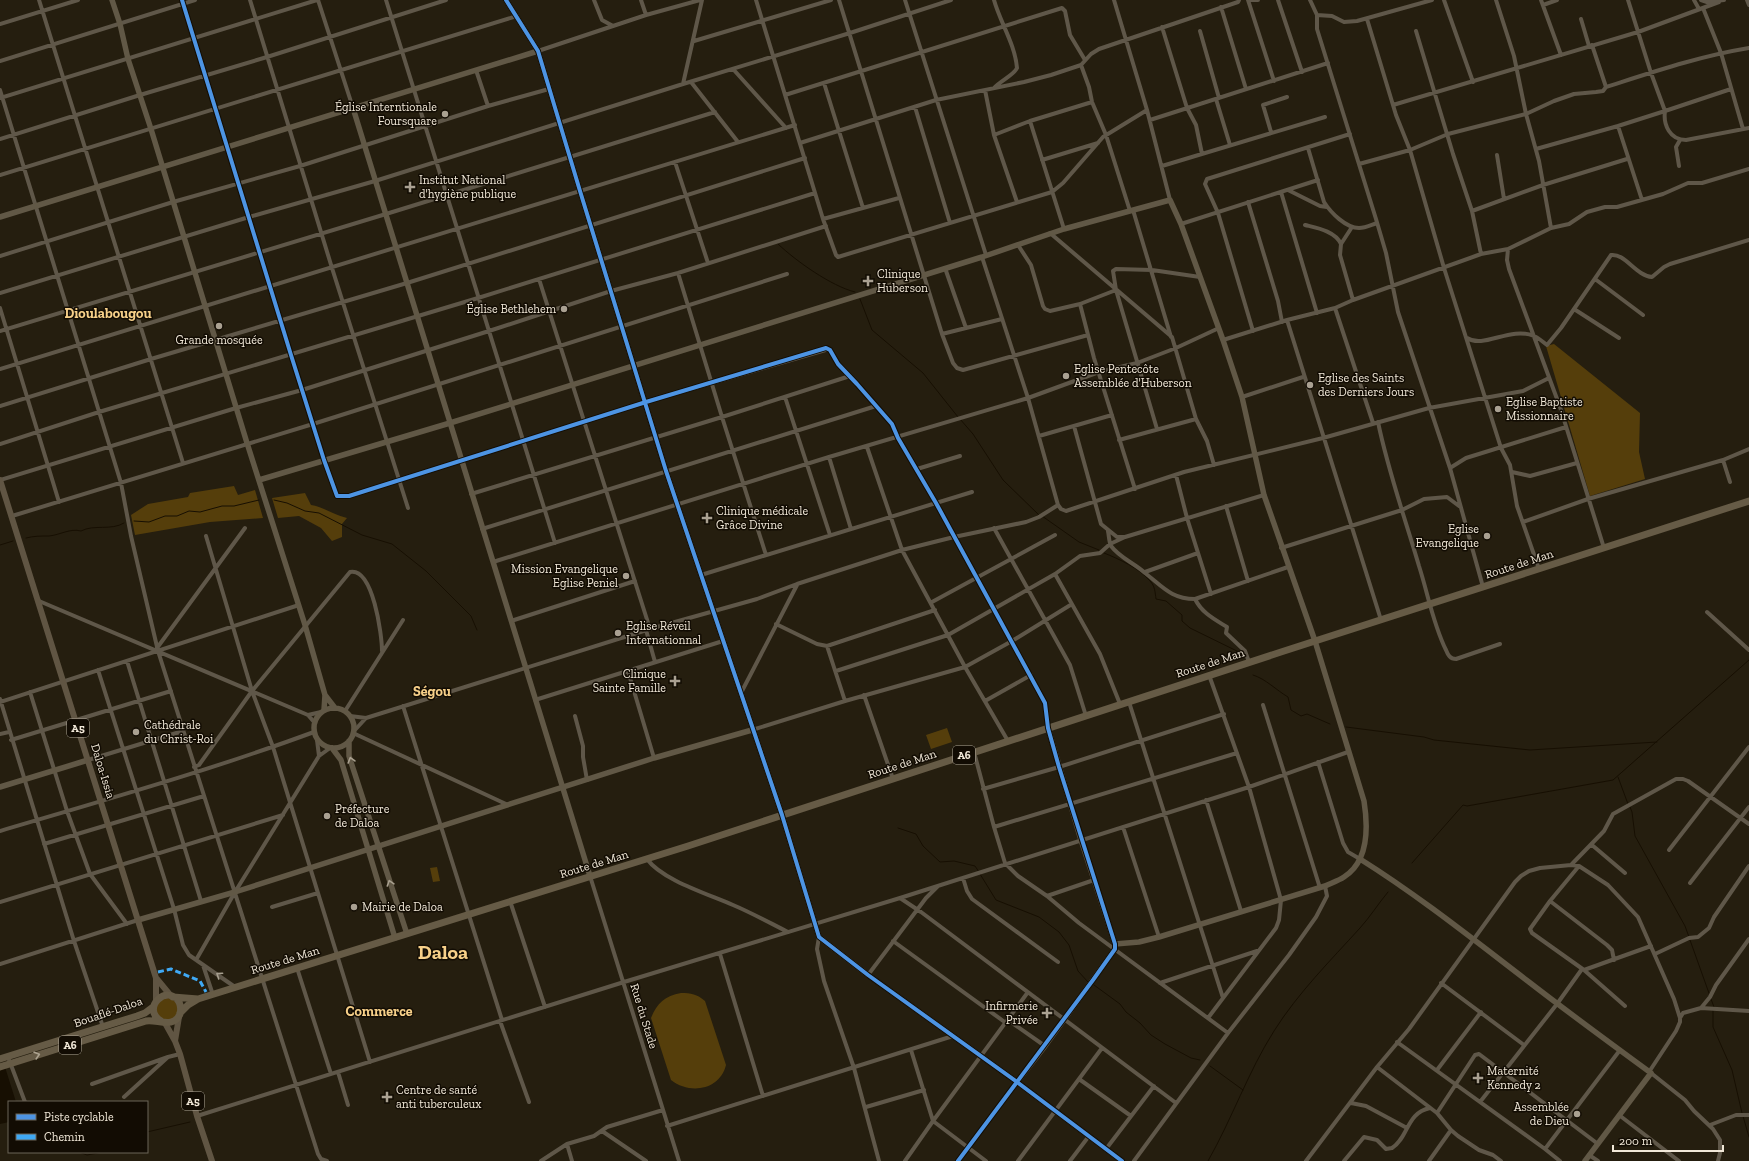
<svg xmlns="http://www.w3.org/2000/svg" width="1749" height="1161" font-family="'Zilla Slab',serif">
<rect width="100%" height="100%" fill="#251e0f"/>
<path fill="#553e0b" d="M1554,344l86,69 -1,39 6,27 -55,17 -44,-150z
M234,486l4,9 17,-5 8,28 -53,4 -75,13 -4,-20 17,-11 40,-7 2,-4z
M305,493l6,12c13,2 23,10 36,13l-5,6v13l-10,4 -11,-13 -22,-12 -21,2 -6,-20z
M947,728l5,14 -21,7 -5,-14z
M437,867l3,14 -7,1 -3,-14z
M681,993c10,0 16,1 24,8l21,64c-6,25 -36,30 -55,15l-20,-62c6,-15 14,-22 30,-25z
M156 1009a11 11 0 1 1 22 0a11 11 0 1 1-22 0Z"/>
<path fill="#170f02" d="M5,1067l11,35h-7v20l-9,2v-56z"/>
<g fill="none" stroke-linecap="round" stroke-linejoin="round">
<path stroke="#170f02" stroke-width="1" d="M778,244c18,17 53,42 77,48
M860,299l12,31 51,43 35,44
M960,419l13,15 30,46 36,35
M274,500l13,3 18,8 14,2 43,22 30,9 34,27 45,45 6,14
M1042,516l37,26 20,8
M134,521l15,1 16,-6h12l12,-5 11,1 22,-6h12l25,-6
M26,538c8,-2 14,-2 23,-2 11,-1 21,-8 32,-5 13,-7 30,0 43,-8
M0,545l13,-4
M1104,553c15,6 35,15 46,28 5,5 5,11 6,18l10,2 16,14v6l8,7 51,25
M1253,675c13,4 23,15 35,22l3,13 10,6 6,-2 23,10
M1346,727l78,10 10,3 96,10 127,-8
M1618,777l10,27
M1630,807l2,5 3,24 50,90 4,11
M898,828l18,6 7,12 17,16 14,-1 21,5 4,6
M1412,863l51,-58 4,1 146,-26 136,-120
M980,874l16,26 43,17 20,15 10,13 9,26 10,11
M1690,940l20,56
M1094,985l26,19 6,8 14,11 11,12 14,9 26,14 9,2
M1711,999l3,8
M1713,1010v17l19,43 10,43
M1210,1066l33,24
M1743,1116l6,21
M147,1132l43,-10
M79,1152l8,3 16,-3
M1208,1161c24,-42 40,-89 66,-130 24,-38 56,-70 86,-103 10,-11 18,-24 28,-36"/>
<path stroke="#5f5749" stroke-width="4" d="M39,0l144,463
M182,0l109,355 33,105 13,36h12l297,-94 183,-53 9,15 19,20 35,40 6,14 38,65 109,200 3,25
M250,0l82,268 76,240
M318,0l35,108
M386,0l169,543
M594,0l8,20 11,6
M641,0l5,15
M756,0l67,219 13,36 2,2 214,-65 11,-9 40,-46 44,-27
M839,0l103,334 11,29 4,5 6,2 125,-35
M905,0l81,255
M1114,0l33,110 23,90
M1248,0l26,81
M1252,0h6
M1278,0l24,72
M1310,0l7,15 15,1 12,6 13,-1 75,-21
M1444,0l29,82
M1541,0l20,55
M1628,0l23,73 14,38 66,-22
M1694,0l5,9
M1701,0l6,2 17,-2
M1747,0l2,5
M1543,5l14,-5
M1221,7l25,82
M1703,8l18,45 22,76
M1317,15v14l59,190 10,34 12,59 52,156 16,-10 100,-31
M1367,19l29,96 14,35 34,118 57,180 9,17 7,41 22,63
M1581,19l8,27
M0,24l78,-24
M1162,27l25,81 9,17 6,29
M1200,31l19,67
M1416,31l37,123 19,57 9,43
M694,41l137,-41
M1592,45l14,42
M538,51l108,-36 54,-15
M0,61l195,-61
M1081,65l8,22 3,15 14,33 24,76
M733,69l53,59
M476,70l12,36
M691,82l47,60
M824,83l39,125
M683,84l19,-84
M994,88c6,-7 20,-13 23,-20 -2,-24 -17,-46 -23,-68
M0,90l121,393 10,53 27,115 160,503 3,5 6,2
M985,90l9,45 23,67
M785,95l277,-87 3,3 5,24 15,25
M0,98l317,-98
M1216,99l14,46
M1393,105l245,-73 81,-30
M915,107l35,116
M1150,120l178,-57
M1030,121l34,108
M1618,126l24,74
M1271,132l-8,-27 24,-8
M994,135l36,-14 62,-19
M0,139l140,-44 127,-38 179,-57
M800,143l136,-43 88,-18 27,-7 30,-10 10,-11 8,-5 139,-47 1,-2
M1308,148l16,54c7,11 22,26 35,26 6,0 12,-3 18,-5
M1536,149l82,-23 47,-15c-2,14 5,29 21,29l63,-12
M1497,155l7,44
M1042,160l56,-17
M675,162l33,101
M1359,164l51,-14 38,-16 78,-20 28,-13 20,-7 22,-2 7,-1 3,-4c47,-15 94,-31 143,-39
M1162,166l163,-49
M1679,166l-3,-19 4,-7
M0,175l517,-159
M1288,190l32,16 7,1
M1281,192l36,121
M1248,202l30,99 4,21
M1133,210l38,127
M1472,211l71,-26 84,-26
M823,219l76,-21
M1181,224l137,-44
M1305,225c12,3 30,6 36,19
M1352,227l-11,17 -1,11 13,45
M1551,228l18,-4 18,-12 18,-5h12l46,-13 25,-11h14l47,-14
M1050,233l122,104 24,82 11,22 7,24
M1018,245l13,20 12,41 2,3 5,2 30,-7 36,-14
M1508,249l-1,11 2,9 51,138 44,141
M0,256l173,-54 127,-36 188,-60 61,-17
M982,257l46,141 30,107 3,4 5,2 118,-39 139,-34 106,-30 94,-17 26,-13
M945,268l21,60
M678,273l44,144 44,138
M539,279l111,350
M1595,279l48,36
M0,293l249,-76 126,-36 308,-97 167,-51 101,-33
M1080,304l14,54 41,131
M0,308l59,194
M1335,308l38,115
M1574,309l45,29
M1287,320l94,300
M0,331l386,-117 329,-102
M1253,331l-35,-118 -13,-29 2,-5 143,-45
M942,334l60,-15
M1467,338c17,11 43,-12 67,-2 5,2 9,6 13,9l14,-17 50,-73c14,-2 25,21 41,22l12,-10 6,-3 79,-24
M1223,340l64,-20 48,-12 18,-8 128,-46 27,-5 43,-21 -12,-67 -13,-47 -12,-58 -18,-56
M0,369l795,-244
M785,397l45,138
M1242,397l61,-20
M0,406l151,-47 256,-76 398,-125
M1378,422c10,49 27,96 41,144 9,28 14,58 27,84 2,5 4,9 10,9l44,-15
M1074,426l27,98 16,13h8l139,-42
M1157,429l-41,-139 -3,-19 3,-2 36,1 48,7
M1039,436l73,-21
M1119,440l77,-21
M0,444l99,-32 379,-114 337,-105
M867,447l35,103 63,117 43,74
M829,457l22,72
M1723,460l7,22
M1450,468l33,119
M917,469l43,-13
M1512,472l18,4 47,-13
M1176,475l11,43 24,76
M0,480l236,-72 66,-18 187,-59 122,-40 67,-18 148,-47
M471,494l251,-77 128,-41
M1226,506l22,75
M12,516l301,-92 474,-150
M1523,522l65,-23 135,-39 26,-11
M994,528l76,137 16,51
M482,529l394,-123
M1108,531c1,5 1,11 3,15 9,12 23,17 34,27 17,13 26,26 50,26 7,14 19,20 32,28l-1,6 19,18 4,11
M206,536l46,155 21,56 97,315
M1281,548l121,-38 22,-11 23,-2 12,9
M493,562l336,-105 199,-59 71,-26 38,-9 39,-15 43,-20
M1145,572l53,-19
M1055,574l45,80 20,50
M701,575l271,-83
M1195,599l93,-32
M39,601l269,114 6,7
M932,602l123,-67
M1707,612l42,38
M511,621l124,-40
M776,624l41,20 10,2 108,-36
M646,630l9,32
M827,646l18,55
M157,648l88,-120
M127,661l74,240
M98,670l76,239 9,36 6,10 46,32
M628,671l26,87
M836,671l112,-36 107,-61 25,-18 20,-3 10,-9 15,-7
M30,692l37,119 23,63 37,50
M741,693l56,-108
M864,695l29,84
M0,699l74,242 29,86
M535,700l188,-59
M985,701l46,-26
M0,702l299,-97
M1129,702l94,296
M1263,705l57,183
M403,706l99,314
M345,711l58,-91
M308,715l13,-3
M350,716l16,2 284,-89 107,-30 40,-15 105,-34 52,-13 72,-15 13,-5 19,-12
M575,716l8,30v11l4,23
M752,730l93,-29 120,-34 47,-26 60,-37
M354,731l12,-13
M353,733l153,71
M0,734l9,-2
M11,740l160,-49
M317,740l2,16
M974,752l20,75 11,36 13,13 29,20 32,27 149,110
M88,760l95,-29
M1318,762l25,81 5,9 12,7
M194,767l5,-2 53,-74 98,-119c23,-5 32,63 32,79
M983,789l76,-22 165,-53
M1206,800l35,111
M994,827l243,-74
M1123,827l36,110
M0,831c105,-31 211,-61 314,-99
M44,844l160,-48
M1592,845l33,28
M1669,850l80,-103
M647,859c15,21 61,35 86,46 19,8 37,18 55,27
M1571,865l33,-34 9,-17 63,-35h7l5,2 61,43
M1579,866l-29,35 -20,28 2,4 52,37 41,36
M590,876l89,285
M963,878l4,13 5,8 86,63
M1690,883l59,-76
M1047,896l47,-16
M900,898l21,14 255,191
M510,901l35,106
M1550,901l57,44 5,5 2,10
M0,902l283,-87
M272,907l46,-14
M819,937l-2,12 7,32 30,87 25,93
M893,941l113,82
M720,954l43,142
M1655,954l34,-16 9,-1 11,-9 5,-11 35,-51
M196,960l39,-68 84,-136 11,-8
M0,964l138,-44
M203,965l10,30
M297,968l34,106
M1584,970l67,-24
M868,975l58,-77 12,-12
M1160,983l97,-32
M1441,983l83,62
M1701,1008l9,-11 6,-12 33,-46
M1208,1018l68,-90 3,-8 2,-20 -32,-113 -40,-112
M1680,1018l3,-5 18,-5 48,3
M1008,1020l37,26
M500,1021l29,81
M1397,1042l148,107 15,12
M911,1050l22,71 53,40
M8,1057l17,45
M1377,1067l60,46 14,17 7,6 21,14 14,5 8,6
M1437,1070l44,-58
M338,1072l10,33
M1651,1073l34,27 9,11 19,18 7,11v13l-2,8
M1079,1079l52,37
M92,1084l76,-27
M124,1097l44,-40 12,-3
M1480,1102l77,-98 25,-35
M1351,1103l15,3 41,22
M866,1107l58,-17
M1437,1113l38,-58 4,-1 119,90
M1619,1115l60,46
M197,1116l427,-134 276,-84 349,-111 99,-35
M1710,1125l26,-10h13
M667,1126l286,-90
M602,1131l44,30
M567,1144l5,17
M1106,1149l48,-63
M1545,1149l75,-99
M1589,1155l9,6
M541,1161l26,-17 27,-8 13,-9 56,-17
M905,1161l28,-40 95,-129
M958,1161l59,-79
M1018,1161l84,-113
M1070,1161l19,-25
M1134,1161l94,-128 61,-78 27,-38 11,-21 -2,-10
M1306,1161l71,-94 32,-38 106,-147 6,-6 8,-5 11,-3 31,-3 8,1 29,19 30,32 36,82 6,19v4l-4,9 -27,41
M1344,1161l20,-24 13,3 9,9 6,-1c17,-11 14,-35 38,-40
M1429,1161l22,-31"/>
<path stroke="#615846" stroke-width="5.5" d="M112,0l8,24 8,35 23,70 96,314 58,182 20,70 -1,15
M506,0l32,51 42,140 86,280 116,344 37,122 49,38 149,107 105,79
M353,108l237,768
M0,217l538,-166
M259,480l191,-57 532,-166 82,-28 106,-29 11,24 42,116 19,57 22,98 51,146 49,160c4,25 5,60 -20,76 -6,4 -13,6 -19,9l-166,51 -20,5 -24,2
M325,695l10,13
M314 728a20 20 0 1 1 40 0a20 20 0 1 1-40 0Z
M349,741v15l58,178
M332,748l9,12 54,178
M0,787l88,-27
M1360,859c59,37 114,81 169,123 40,31 81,61 122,91l-66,88
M138,920l97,-28 419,-134 98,-28
M1017,1082l28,-36 70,-97v-5l-34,-104 -33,-112"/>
<path stroke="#605543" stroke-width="6" d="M0,480l156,498v23
M157,979l14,17
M165,1023l10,18 5,13 17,62 15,45
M175,1041l4,-24"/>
<path stroke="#665b46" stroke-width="7" d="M173,997l25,2
M180,1013l8,-8 10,-6 490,-153 593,-194 468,-151
M0,1059l137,-43 8,-3 8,-6
M0,1067l146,-46c11,-2 28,8 34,-7 1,-4 1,-8 -1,-12 -11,-19 -39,6 -18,19"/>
<path stroke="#3fa9f5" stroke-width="3" stroke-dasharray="6 3" stroke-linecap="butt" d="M158,972l13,-3 29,12 6,11"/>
<defs>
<path id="cycleway" d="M182,0l109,355 33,105 13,36h12l297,-94 180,-54 4,2 8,14 19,20 35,40 6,14 38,65 109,200 3,25 11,39 56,177v5l-22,31 -135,181
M506,0l32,51 42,140 86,280 116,344 37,122 49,38 149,107 105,79"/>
</defs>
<use href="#cycleway" stroke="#120c03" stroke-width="6"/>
<use href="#cycleway" stroke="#4d94e3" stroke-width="4"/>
</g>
<defs><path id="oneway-chevron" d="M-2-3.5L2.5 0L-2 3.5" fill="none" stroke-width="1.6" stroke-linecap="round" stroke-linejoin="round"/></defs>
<g stroke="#a9a08f">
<use href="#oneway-chevron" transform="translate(351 760) rotate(-106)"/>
<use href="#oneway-chevron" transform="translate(390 883) rotate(-108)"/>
</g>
<use stroke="#a8a090" href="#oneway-chevron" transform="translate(219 975) rotate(-146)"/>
<use stroke="#aca28f" href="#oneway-chevron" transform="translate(37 1055) rotate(-17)"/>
<g fill="#aaa192" stroke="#120c03" stroke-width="1.5">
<circle cx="445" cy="114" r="4"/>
<path d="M408 181h4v4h4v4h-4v4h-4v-4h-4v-4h4z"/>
<path d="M866 275h4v4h4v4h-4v4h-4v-4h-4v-4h4z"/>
<circle cx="564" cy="309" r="4"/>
<circle cx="219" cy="326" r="4"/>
<circle cx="1066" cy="376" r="4"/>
<circle cx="1310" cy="385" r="4"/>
<circle cx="1498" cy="409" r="4"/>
<path d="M705 512h4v4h4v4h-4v4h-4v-4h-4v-4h4z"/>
<circle cx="1487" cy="536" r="4"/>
<circle cx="626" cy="576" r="4"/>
<circle cx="618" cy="633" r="4"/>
<path d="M673 675h4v4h4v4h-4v4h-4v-4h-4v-4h4z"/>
<circle cx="136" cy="732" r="4"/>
<circle cx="327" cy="816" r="4"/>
<circle cx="354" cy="907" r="4"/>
<path d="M1045 1007h4v4h4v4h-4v4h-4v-4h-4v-4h4z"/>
<path d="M1476 1072h4v4h4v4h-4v4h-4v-4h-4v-4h4z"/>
<path d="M385 1091h4v4h4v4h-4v4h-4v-4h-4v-4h4z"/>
<circle cx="1577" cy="1114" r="4"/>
</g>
<g text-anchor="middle" stroke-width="3" stroke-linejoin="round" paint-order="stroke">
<g fill="#120c03" stroke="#aea698" stroke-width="1">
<rect x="67" y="719" width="22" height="18" rx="3"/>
<rect x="953" y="746" width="22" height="18" rx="3"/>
<rect x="59" y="1036" width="22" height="18" rx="3"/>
<rect x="182" y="1092" width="22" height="18" rx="3"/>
</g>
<g font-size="11" font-weight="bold" fill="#f1e8d8">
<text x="78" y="732">A5</text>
<text x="964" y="759">A6</text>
<text x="70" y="1049">A6</text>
<text x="193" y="1105">A5</text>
</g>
<g font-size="12" fill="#f1e8d8" stroke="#120c03" text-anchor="start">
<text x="437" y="111" text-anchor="end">Église Interntionale<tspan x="437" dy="14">Foursquare</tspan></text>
<text x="419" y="184">Institut National<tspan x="419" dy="14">d'hygiène publique</tspan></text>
<text x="877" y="278">Clinique<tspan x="877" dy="14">Huberson</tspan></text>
<text x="556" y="313" text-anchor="end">Église Bethlehem</text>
<text x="219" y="344" text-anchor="middle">Grande mosquée</text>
<text x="1074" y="373">Eglise Pentecôte<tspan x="1074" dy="14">Assemblée d'Huberson</tspan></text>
<text x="1318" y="382">Eglise des Saints<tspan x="1318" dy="14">des Derniers Jours</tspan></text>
<text x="1506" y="406">Eglise Baptiste<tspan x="1506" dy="14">Missionnaire</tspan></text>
<text x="716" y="515">Clinique médicale<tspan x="716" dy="14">Grâce Divine</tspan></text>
<text x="1479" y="533" text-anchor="end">Eglise<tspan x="1479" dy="14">Evangelique</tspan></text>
<text x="618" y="573" text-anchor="end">Mission Evangelique<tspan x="618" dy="14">Eglise Peniel</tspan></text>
<text x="626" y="630">Eglise Réveil<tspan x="626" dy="14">Internationnal</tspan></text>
<text x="666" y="678" text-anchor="end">Clinique<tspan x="666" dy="14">Sainte Famille</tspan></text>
<text x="144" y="729">Cathédrale<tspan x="144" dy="14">du Christ-Roi</tspan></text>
<text x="335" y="813">Préfecture<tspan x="335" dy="14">de Daloa</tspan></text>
<text x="362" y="911">Mairie de Daloa</text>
<text x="1038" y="1010" text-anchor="end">Infirmerie<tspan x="1038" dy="14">Privée</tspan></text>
<text x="1487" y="1075">Maternité<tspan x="1487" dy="14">Kennedy 2</tspan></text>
<text x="396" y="1094">Centre de santé<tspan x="396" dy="14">anti tuberculeux</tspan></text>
<text x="1569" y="1111" text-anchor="end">Assemblée<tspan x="1569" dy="14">de Dieu</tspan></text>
</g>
<g font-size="12" fill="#f1e8d8" stroke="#120c03">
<text transform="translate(1519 564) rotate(-18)" y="4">Route de Man</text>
<text transform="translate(1210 663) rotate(-18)" y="4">Route de Man</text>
<text transform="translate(902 764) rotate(-18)" y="4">Route de Man</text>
<text transform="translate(103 771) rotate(73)" y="4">Daloa-Issia</text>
<text transform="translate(594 864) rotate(-17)" y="4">Route de Man</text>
<text transform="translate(285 960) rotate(-17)" y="4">Route de Man</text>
<text transform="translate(108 1012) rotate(-19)" y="4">Bouaflé-Daloa</text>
<text transform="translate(644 1016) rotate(73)" y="4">Rue du Stade</text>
</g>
<g font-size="14" font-weight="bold" fill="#f7d089" stroke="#120c03">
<text x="108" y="318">Dioulabougou</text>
<text x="432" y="696">Ségou</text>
<text x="379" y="1016">Commerce</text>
</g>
<g font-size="20" font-weight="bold" fill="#f7d089" stroke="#120c03">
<text x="443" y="959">Daloa</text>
</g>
</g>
<rect x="8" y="1101" width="140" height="52" fill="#120c03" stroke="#6b6458"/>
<rect x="16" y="1114" width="20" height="6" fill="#4d94e3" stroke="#6b6458"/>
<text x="44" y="1121" font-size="12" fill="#f1e8d8">Piste cyclable</text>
<rect x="16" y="1134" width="20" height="6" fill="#3fa9f5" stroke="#6b6458"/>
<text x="44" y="1141" font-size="12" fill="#f1e8d8">Chemin</text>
<path d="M1613 1145v6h110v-6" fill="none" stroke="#f1e8d8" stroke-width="2"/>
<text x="1619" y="1145" font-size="12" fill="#f1e8d8" stroke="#120c03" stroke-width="3" paint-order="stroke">200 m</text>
</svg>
